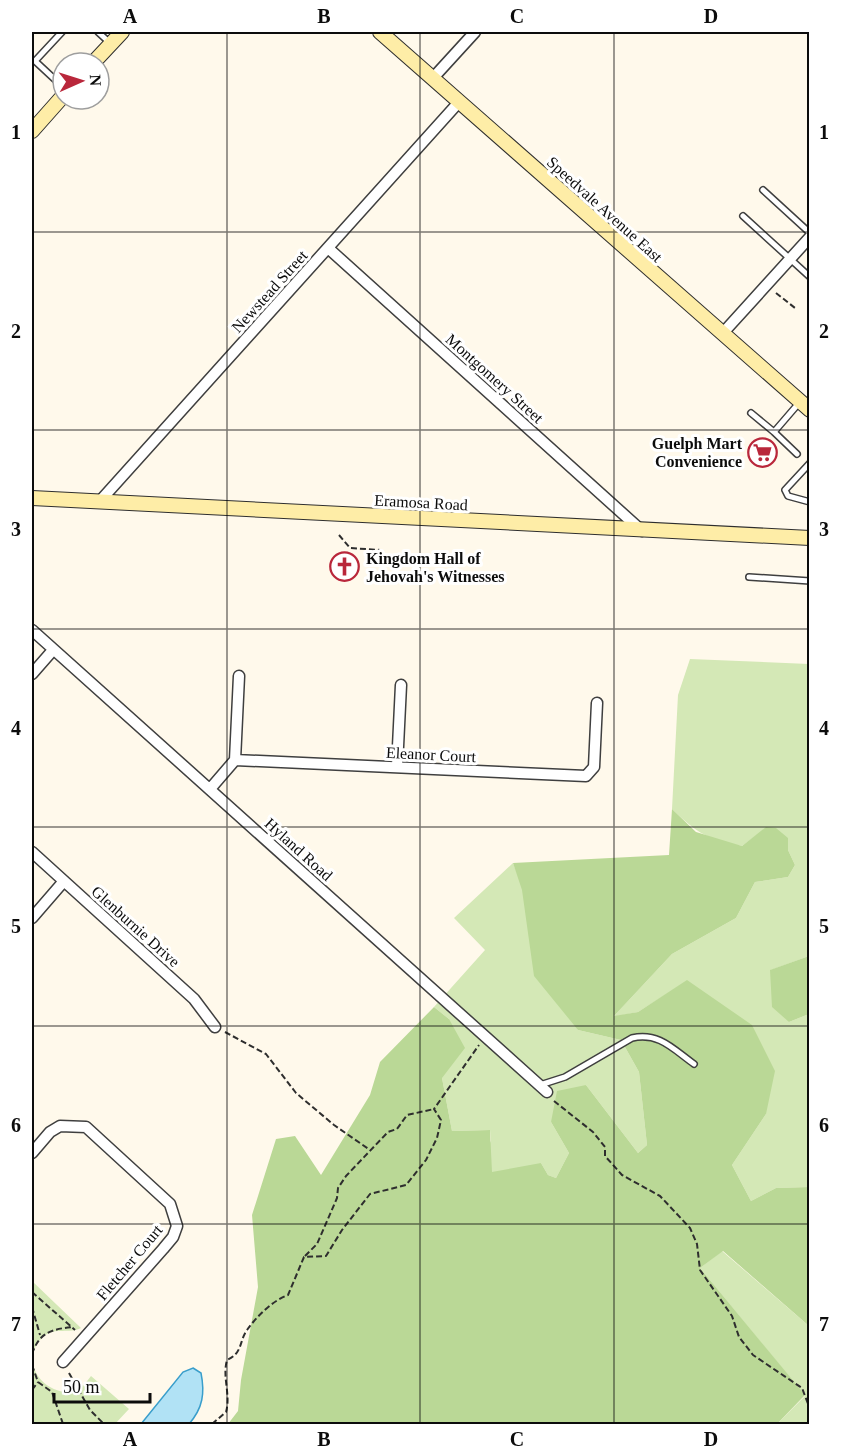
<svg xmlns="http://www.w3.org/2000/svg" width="841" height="1456" font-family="'Times New Roman',serif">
<rect width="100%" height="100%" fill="#fff9eb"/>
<path fill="#d4e8b6" d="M690,659l119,5v292l-38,14 18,52 20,-8v173l-33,1 -25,13 -19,-36 34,-51 -79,-133 -49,31 -25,5 59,-63 64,-36 19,-36 33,-5 7,-12 -7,-15 -22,-22 -24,18c-35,-7 -44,-12 -70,-37l6,-114z
M513,863l65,167 43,10 18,32 8,73 -9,8 -52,-68 -35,37 18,31 -13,25 -8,-3 -7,-12 -194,261 144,-283 -1,-11 -38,1 -10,-53 7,-59 -15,-12 51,-57 -31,-32z
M722,1251l87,75v98h-32l28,-28 -105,-128z
M32,1281l49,47c-12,6 -25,-1 -37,8 -24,21 -7,52 20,56l20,-7 7,-9 38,33 -14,15h-83z"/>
<path fill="#bad896" d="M672,809l24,23 46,14 24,-19 10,1 12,10v12l7,15 -7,12 -33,5 -19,36 -64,36 -58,62 24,-4 49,-32 65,45 23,46 -9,43 -34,51 19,36 25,-13 33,-1v139l-86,-75 -23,17 105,127 -28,29h-549l10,-13 3,-31 17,-93 -6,-72 24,-76 19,-3 26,39 49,-80 10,-33 54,-55 15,12 16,29 -23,30 10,53 38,-1 2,42 49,-9 7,12 8,3 13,-25 -18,-31 6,-31 29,-6 52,68 9,-8 -8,-73 -18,-32 -43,-10 -44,-54 -12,-86 -9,-27 156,-8z
M809,956v58l-20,8 -17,-15 -2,-37z"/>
<path fill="#b1e2f5" stroke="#399ecb" stroke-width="1.5" d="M193,1368l8,5c4,20 2,35 -12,51h-48l42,-52z"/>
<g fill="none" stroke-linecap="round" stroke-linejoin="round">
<defs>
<path id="lane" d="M62,32l-27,29 28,26
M98,32l12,11
M763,190l47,43
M743,216l67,61
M751,413l23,19
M797,454l-23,-22 25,-29
M810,463l-25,27 3,6 22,6
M749,577l61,4
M540,1085l25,-8 67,-39c27,-6 41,11 62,26"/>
<path id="street" d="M433,78l42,-46
M328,248l314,283
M722,334l88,-97
M100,501l359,-399
M32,630l515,462
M32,674l21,-24
M235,760l351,16 8,-9 3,-64
M235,760l4,-84
M397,767l4,-82
M210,789l25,-29
M32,852l162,147 21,28
M32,918l32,-37
M32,1153l18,-21 10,-6 26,1 84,77 7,22 -4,11 -10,12 -100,113"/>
<path id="secondary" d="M380,32l430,378
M93,63l29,-31
M32,131l31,-35
M32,498l778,40"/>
</defs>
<use href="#lane" stroke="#3f3f3f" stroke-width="8"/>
<use href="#street" stroke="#3f3f3f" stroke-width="13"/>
<use href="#secondary" stroke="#2e2e2e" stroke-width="16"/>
<path stroke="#2e2e2e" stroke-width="2" stroke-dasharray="6 3" stroke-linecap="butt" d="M776,293l19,15
M339,535l11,13 30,2
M225,1032l41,22 30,39 38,32 36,25
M554,1101l39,31 12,15v9l17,19 38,21 30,32 7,16 3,26 32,46 7,21 14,18 49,33 8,21
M305,1256l12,-12 20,-46 1,-10 8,-12 42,-44 9,-3 10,-14 27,-6
M32,1292l43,38
M32,1307l8,28
M32,1354c7,-21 19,-25 41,-27
M32,1365l6,17 14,10 11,32
M69,1373l21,37 14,14
M32,1390l6,-8
M212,1424l14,-12c5,-17 -4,-35 1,-52 16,-7 12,-19 20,-30 10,-14 25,-29 41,-35l16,-38 22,-1 16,-26 28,-36 36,-9 20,-25 11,-22 4,-18 -7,-11 45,-64
M807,1424l3,-1"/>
<use href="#lane" stroke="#fff" stroke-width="5"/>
<use href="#street" stroke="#fff" stroke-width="10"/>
<use href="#secondary" stroke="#feeda7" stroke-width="14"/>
</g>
<path fill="none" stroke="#0c0c0c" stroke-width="1.5" stroke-opacity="0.55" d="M227,32v1392M420,32v1392M614,32v1392M32,232h778M32,430h778M32,629h778M32,827h778M32,1026h778M32,1224h778"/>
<defs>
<symbol id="supermarket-ring" viewBox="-11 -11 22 22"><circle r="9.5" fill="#fff" stroke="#b9273b" stroke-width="1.5"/><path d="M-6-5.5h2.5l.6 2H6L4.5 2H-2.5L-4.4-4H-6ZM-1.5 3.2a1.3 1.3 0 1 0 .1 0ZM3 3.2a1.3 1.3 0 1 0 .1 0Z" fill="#b9273b"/></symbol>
<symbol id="church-ring" viewBox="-11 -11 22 22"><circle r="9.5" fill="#fff" stroke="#b9273b" stroke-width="1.5"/><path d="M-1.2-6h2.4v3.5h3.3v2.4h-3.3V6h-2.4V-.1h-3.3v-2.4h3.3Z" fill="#b9273b"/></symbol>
</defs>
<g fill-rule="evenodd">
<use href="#supermarket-ring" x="746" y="436" width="33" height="33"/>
<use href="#church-ring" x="328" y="550" width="33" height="33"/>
</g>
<g text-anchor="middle" stroke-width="6" stroke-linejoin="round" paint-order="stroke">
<g font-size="16" fill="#0c0c0c" stroke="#fff">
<text transform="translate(605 209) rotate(42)" y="6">Speedvale Avenue East</text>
<text transform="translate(269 291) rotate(-48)" y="6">Newstead Street</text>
<text transform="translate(495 378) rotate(42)" y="6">Montgomery Street</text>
<text transform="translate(421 502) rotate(3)" y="6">Eramosa Road</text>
<text transform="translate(431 754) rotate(3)" y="6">Eleanor Court</text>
<text transform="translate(299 849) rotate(42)" y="6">Hyland Road</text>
<text transform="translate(136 926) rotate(42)" y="6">Glenburnie Drive</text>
<text transform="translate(129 1262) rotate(-50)" y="6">Fletcher Court</text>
</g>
<g font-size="16" font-weight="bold" fill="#0c0c0c" stroke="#fff" text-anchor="end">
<text x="742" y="449">Guelph Mart<tspan x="742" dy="18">Convenience</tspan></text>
<text x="366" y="564" text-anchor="start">Kingdom Hall of<tspan x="366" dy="18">Jehovah's Witnesses</tspan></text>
</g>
</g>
<rect width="841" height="1456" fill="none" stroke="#ffffff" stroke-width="66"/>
<g transform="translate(81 81) rotate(87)"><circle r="28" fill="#ffffff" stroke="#9e9e9e" stroke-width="1.5"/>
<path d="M0-4.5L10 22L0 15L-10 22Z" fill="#b9273b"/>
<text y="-9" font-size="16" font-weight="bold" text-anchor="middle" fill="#0c0c0c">N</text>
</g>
<path d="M54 1393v9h96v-9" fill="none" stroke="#0c0c0c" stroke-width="3"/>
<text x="63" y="1393" font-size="18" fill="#0c0c0c" stroke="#ffffff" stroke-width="4.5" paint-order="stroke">50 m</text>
<rect x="33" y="33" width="775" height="1390" fill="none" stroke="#0c0c0c" stroke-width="2"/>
<g font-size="20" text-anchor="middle" font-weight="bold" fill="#0c0c0c">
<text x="130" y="23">A</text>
<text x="324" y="23">B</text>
<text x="517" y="23">C</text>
<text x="711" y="23">D</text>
<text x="16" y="139">1</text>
<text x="824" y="139">1</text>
<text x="16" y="338">2</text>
<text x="824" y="338">2</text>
<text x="16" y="536">3</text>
<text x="824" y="536">3</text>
<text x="16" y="735">4</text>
<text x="824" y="735">4</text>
<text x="16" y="933">5</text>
<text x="824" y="933">5</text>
<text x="16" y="1132">6</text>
<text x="824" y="1132">6</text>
<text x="16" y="1331">7</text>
<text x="824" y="1331">7</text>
<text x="130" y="1446">A</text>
<text x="324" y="1446">B</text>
<text x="517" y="1446">C</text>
<text x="711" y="1446">D</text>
</g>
</svg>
